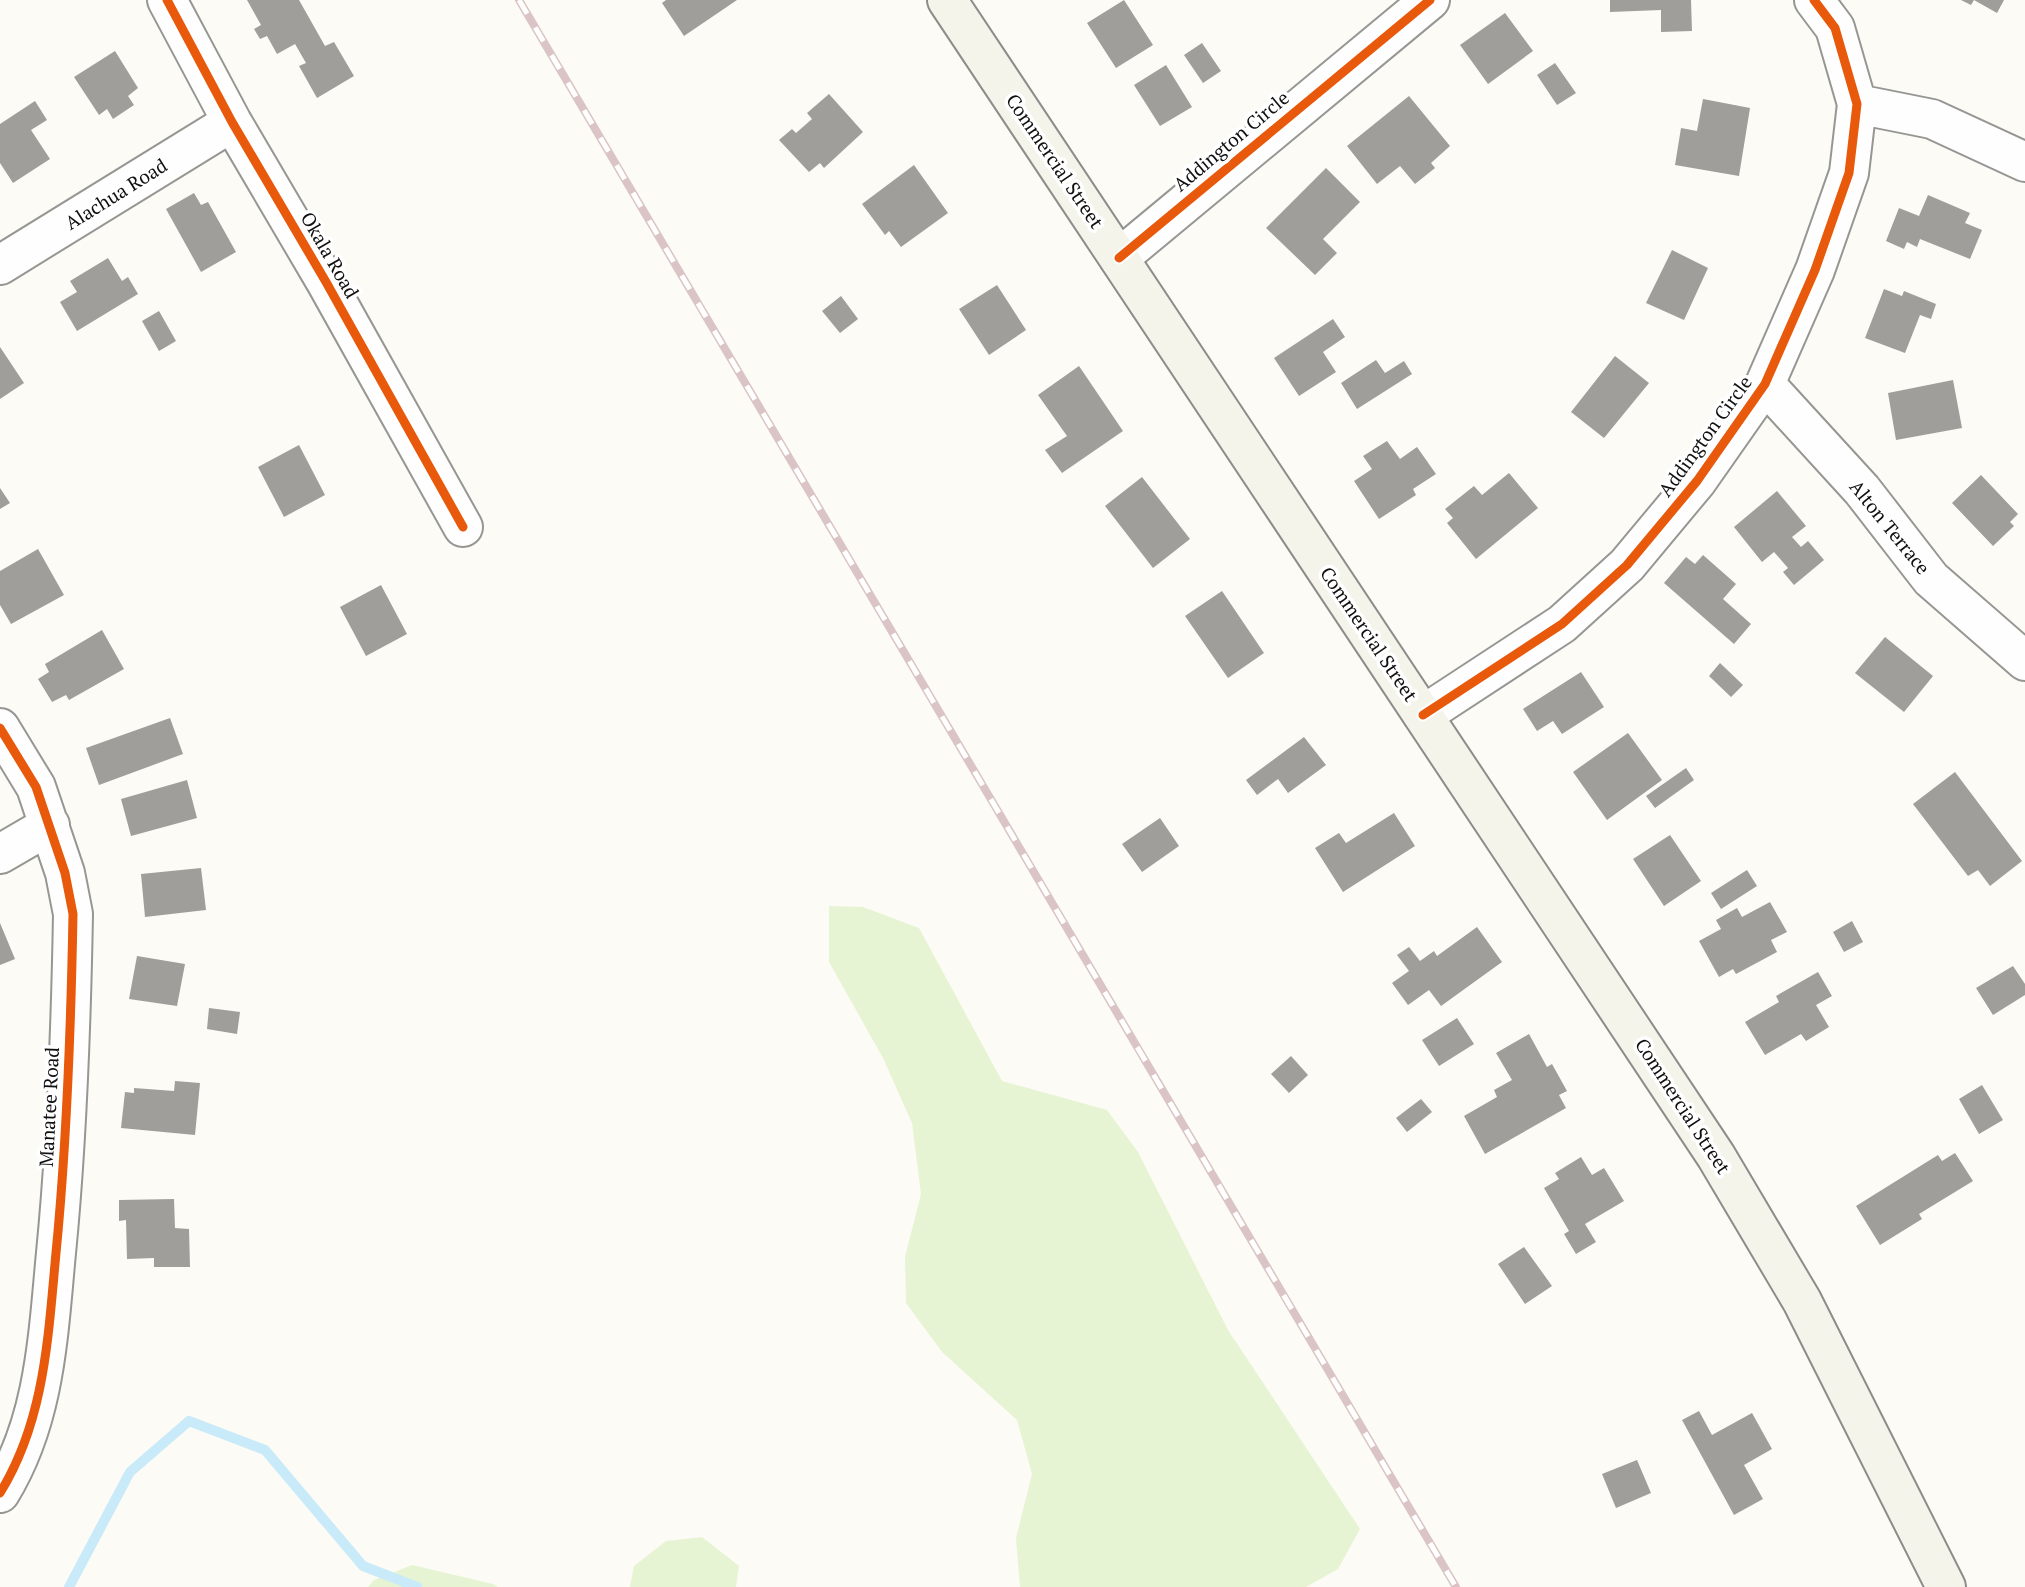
<svg xmlns="http://www.w3.org/2000/svg" width="2025" height="1587" font-family="'PT Serif',serif">
<rect width="100%" height="100%" fill="#fcfbf5"/>
<path fill="#e7f4d3" d="M829,906l34,1 56,21 83,153 105,29 31,42 90,178 132,199 -22,40 -32,18h-286l-4,-49 16,-64 -15,-54 -75,-68 -36,-49 -1,-46 16,-63 -9,-71 -29,-65 -54,-96z
M702,1537l37,29 -3,21h-106l4,-21 32,-25z
M412,1565l81,19 5,3h-130l6,-7z"/>
<g fill="none" stroke-linecap="round" stroke-linejoin="round">
<path stroke="#c8eaf9" stroke-width="10" d="M69,1587l61,-115 59,-51 76,29 98,116 54,21"/>
</g>
<path fill="#a09e9a" d="M247,0h52l26,46 9,-4 20,34 -37,22 -18,-32 7,-3 -11,-19 -18,10 -10,-18 -7,3 -6,-10 7,-4z
M666,0h71l-53,36 -22,-33z
M1124,0l29,45 -37,23 -29,-45z
M1610,0h81l1,31 -31,1v-22l-51,2z
M1961,0h43l-7,13 -23,-13 -3,5z
M1505,13l28,38 -45,33 -28,-39z
M1202,43l19,28 -18,12 -19,-28z
M115,51l23,37 -10,8 6,9 -21,14 -6,-10 -8,6 -25,-38z
M1555,63l21,30 -19,12 -20,-30z
M1166,65l26,42 -32,19 -26,-41z
M829,94l34,38 -39,36 -4,-5 -11,9 -30,-32 13,-11 4,4 16,-14 -5,-6z
M1409,96l41,50 -19,17 4,5 -20,16 -15,-18 -23,18 -30,-38z
M1703,99l47,9 -11,68 -64,-11 6,-37 16,3z
M35,101l12,19 -16,10 19,29 -37,24 -13,-20v-39z
M914,165l34,48 -47,34 -12,-16 -4,4 -23,-31z
M1326,168l34,34 -37,37 14,14 -22,22 -49,-47z
M194,193l7,12 7,-3 28,50 -35,20 -35,-63z
M1928,195l42,18 -5,10 17,7 -12,29 -50,-20 -3,8 -10,-5 -3,7 -18,-8 13,-33 20,8z
M1672,250l36,18 -24,52 -38,-17z
M108,258l14,23 6,-4 10,17 -61,37 -17,-29 17,-10 -7,-11z
M997,285l29,45 -37,25 -30,-46z
M1884,289l18,7 2,-5 32,13 -5,15 -11,-4 -15,38 -40,-15z
M841,296l17,23 -18,14 -18,-22z
M159,311l17,30 -17,10 -17,-30z
M1333,319l12,18 -22,15 13,20 -37,24 -25,-38z
M0,347l24,36 -24,16z
M1615,356l34,27 -45,55 -33,-26z
M1376,360l9,13 19,-12 8,13 -55,35 -16,-26z
M1079,366l44,65 -61,42 -17,-23 22,-14 -29,-41z
M1953,380l9,48 -66,12 -8,-47z
M1387,441l13,18 17,-12 19,27 -23,15 3,6 -37,24 -25,-38 18,-12 -9,-13z
M299,445l26,50 -41,22 -26,-50z
M1509,473l29,35 -62,51 -29,-36 6,-5 -8,-9 29,-23 8,9z
M1981,475l37,39 -8,8 4,4 -21,20 -41,-43z
M1142,477l48,62 -37,29 -48,-62z
M0,488l10,15 -10,6z
M1777,491l29,35 -14,11 9,10 7,-6 16,19 -30,25 -11,-13 5,-4 -14,-16 -12,10 -28,-35z
M38,549l26,46 -53,29 -11,-19v-34z
M1703,555l33,29 -13,15 28,25 -17,20 -70,-61 22,-26 9,7z
M381,585l26,49 -41,22 -26,-49z
M1222,591l42,62 -36,25 -43,-62z
M102,630l22,39 -55,31 -3,-5 -14,7 -14,-23 11,-7 -4,-8z
M1885,637l48,39 -29,36 -49,-39z
M1720,663l23,22 -12,12 -22,-21z
M1581,672l23,35 -42,27 -9,-13 -16,10 -14,-22z
M170,718l13,36 -84,31 -13,-37z
M1628,733l34,47 -55,40 -34,-48z
M1304,737l22,28 -38,28 -10,-14 -21,16 -11,-15z
M1686,768l8,12 -39,28 -9,-12z
M1955,772l67,89 -32,25 -12,-16 -10,6 -55,-72z
M187,780l10,38 -66,18 -10,-37z
M1394,813l21,33 -72,46 -28,-44 24,-15 7,10z
M1160,818l19,28 -37,26 -20,-28z
M1670,835l31,46 -37,25 -31,-47z
M201,868l5,42 -61,7 -4,-43z
M1747,870l10,16 -36,23 -10,-16z
M1770,902l17,30 -16,8 6,12 -41,22 -3,-5 -14,8 -20,-36 22,-12 -5,-9 21,-12 5,9z
M1852,921l11,21 -19,10 -11,-20z
M0,923l15,36 -15,6z
M1477,927l25,35 -61,44 -12,-16 -21,15 -16,-22 17,-12 -12,-16 12,-8 11,14 14,-10 3,5z
M137,956l48,8 -8,42 -48,-7z
M2013,966l12,18v11l-32,20 -17,-27z
M1818,972l14,24 -16,9 13,22 -23,14 -5,-7 -36,21 -20,-33 34,-20 -3,-6z
M209,1008l31,4 -3,22 -30,-5z
M1457,1018l17,26 -35,22 -17,-26z
M1529,1034l18,33 5,-3 15,27 -8,4 7,13 -81,46 -21,-38 33,-19 -3,-7 18,-10 -16,-27z
M1291,1056l17,19 -19,18 -18,-19z
M175,1081l25,2 -5,52 -74,-7 4,-36 9,1v-5l40,3z
M1982,1085l21,35 -24,14 -20,-35z
M1421,1099l11,13 -25,20 -11,-14z
M1955,1153l18,28 -54,33 3,5 -42,26 -24,-39 82,-51 4,6z
M1581,1157l11,18 12,-7 20,33 -39,23 11,18 -20,12 -12,-20 5,-3 -25,-43 15,-9 -4,-6z
M174,1199l1,29 14,1 1,38h-36v-9l-27,1 -1,-39 -7,1v-21z
M1524,1247l28,39 -27,18 -27,-40z
M1699,1411l13,24 40,-22 20,36 -28,16 19,34 -29,16 -52,-95z
M1637,1460l14,33 -35,15 -14,-34z"/>
<g fill="none" stroke-linecap="round" stroke-linejoin="round">
<defs>
<path id="minor" d="M167,0l65,122 94,160 137,245
M1857,104l75,15 93,43
M1119,258l311,-258
M0,265l232,-143
M1765,384l97,106 69,89 94,82
M1423,715l139,-91 65,-59 70,-84 68,-97 50,-114 34,-97 8,-69 -22,-76 -21,-28
M0,728l36,59 29,86 8,41c-2,113 -6,227 -17,339 -8,84 -11,167 -56,240
M0,854l50,-29"/>
<path id="secondary" d="M947,0l769,1156 86,145 144,286"/>
</defs>
<use href="#minor" stroke="#969693" stroke-width="42"/>
<use href="#secondary" stroke="#8d8c8a" stroke-width="42"/>
<use href="#minor" stroke="#fffefe" stroke-width="38"/>
<use href="#secondary" stroke="#f5f4eb" stroke-width="38"/>
<defs>
<path id="rail" d="M519,0l937,1587"/>
</defs>
<use href="#rail" stroke="#dac4c5" stroke-width="8"/>
<use href="#rail" stroke="#fff" stroke-width="5" stroke-dasharray="16" stroke-linecap="butt"/>
<defs>
<path id="cycleway" d="M167,0l65,122 94,160 137,245
M1119,258l311,-258
M1423,715l139,-91 65,-59 70,-84 68,-97 50,-114 34,-97 8,-69 -22,-76 -21,-28
M0,728l36,59 29,86 8,41c-2,113 -6,227 -17,339 -8,84 -11,167 -56,240"/>
</defs>
<use href="#cycleway" stroke="#fff" stroke-width="13"/>
<use href="#cycleway" stroke="#e8590c" stroke-width="9"/>
</g>
<g text-anchor="middle" stroke-width="7" stroke-linejoin="round" paint-order="stroke">
<g font-size="19" fill="#101010" stroke="#fff">
<text transform="translate(1231 141) rotate(-40)" y="7">Addington Circle</text>
<text transform="translate(1055 161) rotate(56)" y="7">Commercial Street</text>
<text transform="translate(116 194) rotate(-32)" y="7">Alachua Road</text>
<text transform="translate(330 255) rotate(60)" y="7">Okala Road</text>
<text transform="translate(1705 436) rotate(-54)" y="7">Addington Circle</text>
<text transform="translate(1890 527) rotate(51)" y="7">Alton Terrace</text>
<text transform="translate(1369 634) rotate(56)" y="7">Commercial Street</text>
<text transform="translate(1683 1106) rotate(57)" y="7">Commercial Street</text>
<text transform="translate(49 1107) rotate(-87)" y="7">Manatee Road</text>
</g>
</g>
</svg>
